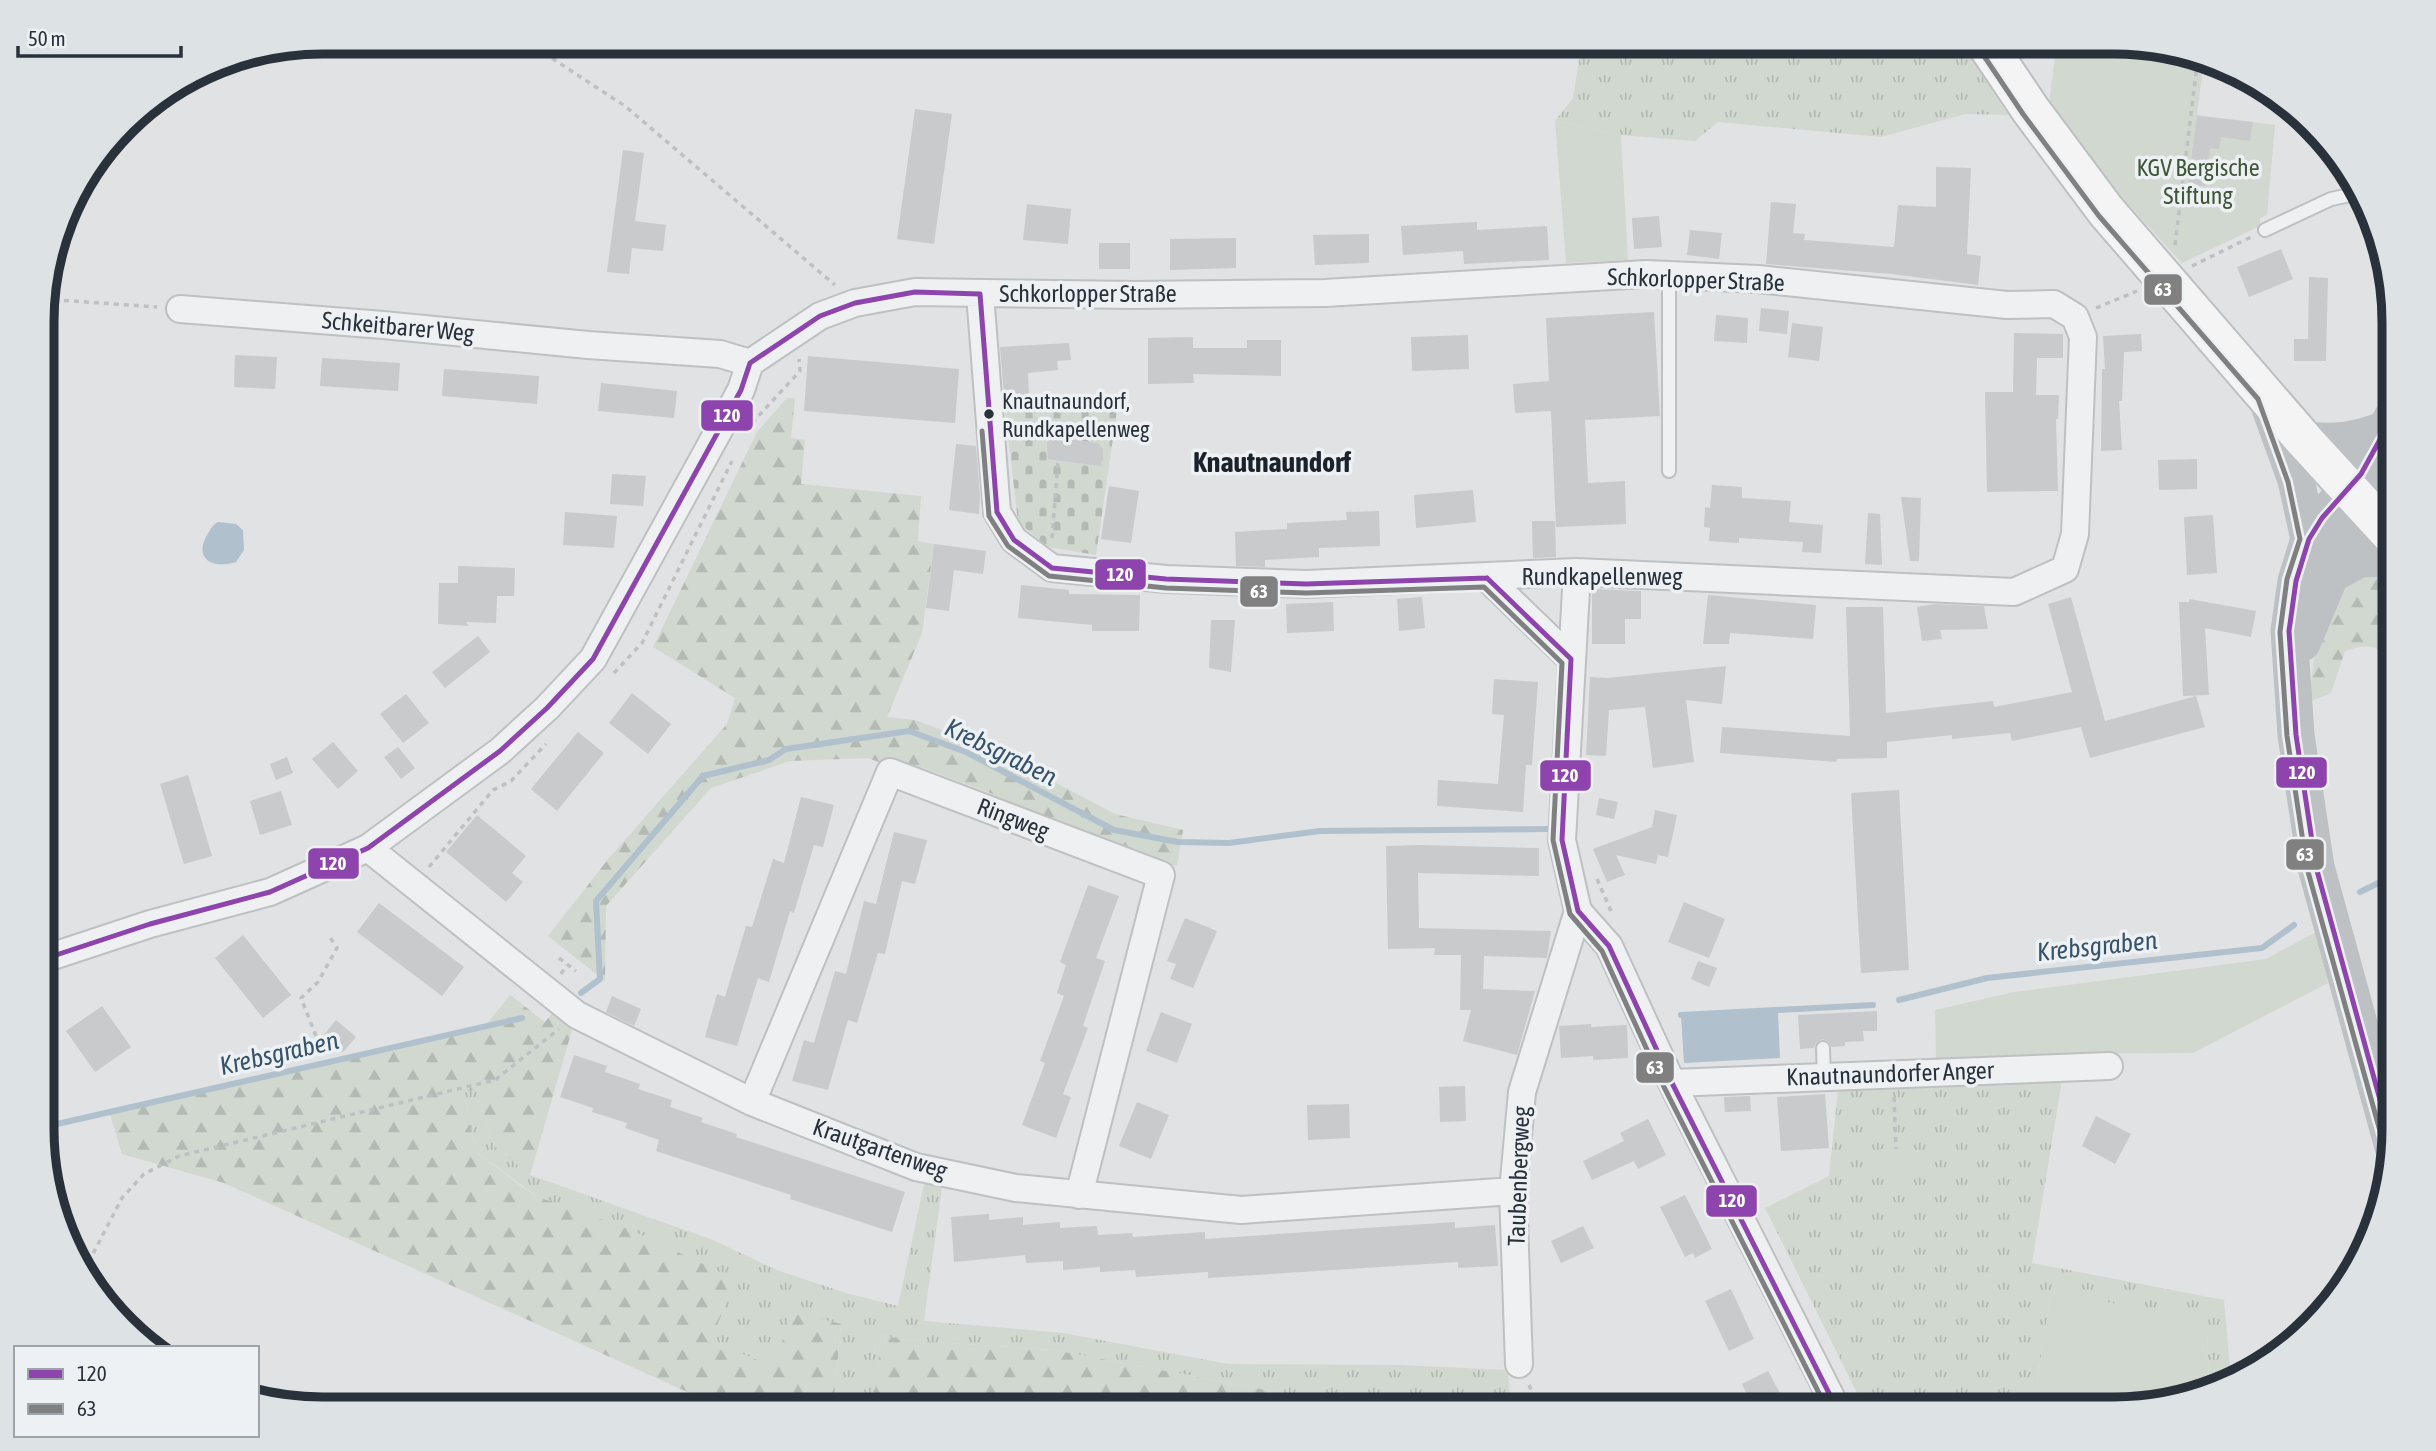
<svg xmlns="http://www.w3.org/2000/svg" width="2436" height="1451" font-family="'Asap Condensed',sans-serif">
<defs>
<pattern id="grass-tufts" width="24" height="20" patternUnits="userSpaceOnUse" patternTransform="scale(1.75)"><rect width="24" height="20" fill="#d1d8d0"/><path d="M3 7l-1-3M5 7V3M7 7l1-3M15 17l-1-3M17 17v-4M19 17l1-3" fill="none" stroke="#b3bab4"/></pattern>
<pattern id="forest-firs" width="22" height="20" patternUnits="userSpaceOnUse" patternTransform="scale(1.75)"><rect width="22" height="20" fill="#d1d8d0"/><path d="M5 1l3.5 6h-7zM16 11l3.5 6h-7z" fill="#b3bab4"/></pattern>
<pattern id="cemetery-stones" width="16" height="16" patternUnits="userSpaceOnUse" patternTransform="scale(1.75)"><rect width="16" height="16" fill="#d1d8d0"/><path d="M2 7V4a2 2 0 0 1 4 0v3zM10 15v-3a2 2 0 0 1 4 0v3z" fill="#b3bab4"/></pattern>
</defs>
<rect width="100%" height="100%" fill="#e0e2e4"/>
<path fill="url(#grass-tufts)" d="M1582,42h378l48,73 -43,-1 -84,23 -163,-15 -23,19 -74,-6 -66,-14 18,-23z
M2031,1079l31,1 -30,183 192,37 7,78 -22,7 -2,-52 -157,-34 -17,109 -168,1 -100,-201 64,-32 9,-86z
M480,1089l6,36 9,21 35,29 183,65 64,30 69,23 52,13 28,-131 17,4 -19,142 139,12 165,31 172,1 108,5 3,39h-218l6,-13 -245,-46 -149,-10 -24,-5 -8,74h-40l8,-85 -68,43 -64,-26 -171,-144 -59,-43 -9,-27 -6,-35z"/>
<path fill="url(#forest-firs)" d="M787,398h8l-4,40 14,2 -4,44 120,12 -3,45 16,3 -12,89 -35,84 28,3 73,27 127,67 68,16 -6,36 -71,-17 -114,-44 3,-10 -74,-28 -4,10 -49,-19 -78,3 -79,27 -105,118 -1,75 -57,-45 61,-78 118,-134 8,-26 -82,-51 104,-215z
M2382,573l11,7v81c-17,-17 -26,-17 -48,-10l-14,42 -22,9 4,-37 6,-27 28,-56z
M510,995l35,27 11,-13 18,14 -44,152 -35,-29 -9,-21 -7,-36 -15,3 6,35 9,27 42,32 17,11 93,33 106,50 -27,61 63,25 20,-54 48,12 -8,85h-108l-501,-226 -102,-29 -13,-43 376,-85z
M881,1335l24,5 149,10 245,46 -6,13h-420z"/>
<path fill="url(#cemetery-stones)" d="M1004,401l114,3 -22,151 -48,-8 -30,-25z"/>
<path fill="#d1d8d0" d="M2057,42c48,0 102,-2 147,17l-7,56 78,10 -8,90 -7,3v8l-78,37 -57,-62 -76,-98z
M1555,121l66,14 7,125 -62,3z
M2316,932l12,51 -135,70 -105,1 -152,6 -1,-50 79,-18 252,-33z
M1907,1148l2,27 -28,2 -2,-28z
M2069,1294l133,28 5,11 2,52 -78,23h-98l17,-109z"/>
<path fill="#b0c0cd" d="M218,522l18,2 7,6 1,20 -8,12c-22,7 -43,-2 -29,-27 4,-6 5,-10 11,-13z
M1778,1011l2,47 -96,5 -3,-48z"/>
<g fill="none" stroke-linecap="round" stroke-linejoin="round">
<path stroke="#b0c0cd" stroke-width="6" d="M2360,892l33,-16
M581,993l19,-14 -4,-78 107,-125 66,-16 17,-11 123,-18 57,21 148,78 64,12 51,1 91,-12 229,-2
M1899,1000l88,-22 275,-30 32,-23
M1681,1015l192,-10
M44,1127l478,-109"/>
</g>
<path fill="#c8cacc" d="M915,109l37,5 -18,130 -37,-5z
M2197,116l56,6 -3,19 -29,-4 -2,12 -9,-1 -5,38 -17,-2z
M623,150l21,3 -9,68 31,4 -3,26 -31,-3 -3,26 -22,-2z
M1936,167l35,1 -4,86 14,2 -3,29 -86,-11 -126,-10 5,-62 25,2 -3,29 12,1 -1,6 90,7 4,-42 38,2z
M1027,204l44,5 -3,35 -45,-4z
M1659,216l3,31 -28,2 -2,-31z
M1477,222v8l70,-4 2,34 -85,4 -1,-13 -60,4 -2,-29z
M1690,230l32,3 -3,26 -32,-4z
M1369,234v29l-54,2 -2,-30z
M1236,238v30l-66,2v-31z
M1099,243h31v26h-31z
M2281,249l12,30 -44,18 -12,-30z
M2309,277l19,1 -2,83h-32v-22h14z
M1761,308l28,3 -2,23 -28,-3z
M1654,312l6,104 -75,4 3,63 37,-2 1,43 -70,3 -5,-116 -36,2 -2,-29 36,-3 -3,-63z
M1716,315l32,3 -1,25 -33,-2z
M1792,323l31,4 -4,34 -31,-4z
M2014,333l49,1v24h-26l-1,37h23l-1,24h-2l2,72 -71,1 -2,-100h28z
M2141,334l1,17 -18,1 -2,49h-3l3,49 -21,1 1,-82h3l-2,-33z
M1468,335l1,34 -57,2 -1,-34z
M1193,337v11h54v-8h34v36l-88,-2 1,9 -46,1v-46z
M1069,343l2,17 -14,1 1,9 -30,3 1,22h-25l-4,-48z
M235,355l42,2 -2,32 -41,-2z
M808,356l151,13 -4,54 -151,-12z
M322,358l78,5 -2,28 -78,-5z
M444,369l95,7 -2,28 -95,-8z
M601,383l76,8 -3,27 -76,-7z
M1058,437l40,6 5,6 -2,17 -53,-7 -1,-17z
M956,444l20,2 4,51 -1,17 -30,-4z
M2197,459v30l-38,1 -1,-30z
M612,474l34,2 -3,30 -33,-2z
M1712,485l30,2v11l49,3 -2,21 34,3 -2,28 -19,-1 1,-10 -64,-4v5l-30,-2 1,-13 -6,-1 1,-20 5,1z
M1109,486l30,5 -8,52 -30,-4z
M1473,490l3,32 -60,6 -2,-33z
M1901,497l20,1 -2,63h-9z
M1379,511l1,35 -61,2v9l-54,3v7l-29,-1 -1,-34 52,-3v-6l60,-3 -1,-8z
M565,512l52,4 -3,32 -51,-3z
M1868,513l12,1 2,51 -17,-1z
M2213,515l4,58 -30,2 -3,-58z
M1532,521h23l1,36 -23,1z
M934,544l52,7 -3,23 -29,-4 -5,41 -23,-3z
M458,566l57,2 -1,28h-17l-1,27 -30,-1 3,4 -31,-2 1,-41h19z
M1021,585l48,5v4l71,1 -1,36h-47v-6l-74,-7z
M1592,589l49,2v28h-16v25h-33z
M1708,595l108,10 -3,34 -83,-6 -1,11h-26z
M1422,597l3,31 -26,3 -2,-32z
M2071,597l34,124 91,-25 9,31 -115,31 -9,-31 -69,14 -2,-8 -58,6v-4l-65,7v16l-50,1 -1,3 -116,-9 2,-26 128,9 -4,-129h37l3,106 107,-12 1,6 78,-15 -24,-88z
M2189,599l67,12 -5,26 -46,-9 4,67 -26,1 -4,-94h10z
M1333,602l1,29 -47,2 -1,-29z
M1935,604l49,2 4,23 -48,1 2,9 -20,2 -5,-34z
M1211,620h24l-4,52 -22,-4z
M478,636l12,16 -45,36 -13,-16z
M1726,666l-4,38 -36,-4 8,62 -41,6 -8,-61 -36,3 -3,46 -20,-1 4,-78 17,1z
M1494,679l44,3 -6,83h-6l-3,47 -86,-6 1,-26 60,4 6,-69 -12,-1z
M632,693l39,31 -23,30 -39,-31z
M406,694l23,29 -26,20 -23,-29z
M578,732l26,21 -47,58 -26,-22z
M333,742l25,29 -20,18 -26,-30z
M398,747l17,21 -14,11 -17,-22z
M287,757l6,16 -17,7 -6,-16z
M188,775l24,81 -28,8 -24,-80z
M1899,790l10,180 -48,3 -10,-180z
M281,791l11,34 -32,10 -10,-34z
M801,797l33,8 -11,42 -9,-2 -20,68 -4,-2 -21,71 -11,-4 -21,68 -32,-9 12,-43 8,3 21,-71 6,1 21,-68 11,4z
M1599,798l19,4 -4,17 -18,-4z
M1655,810l22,5 -9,42 -10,-2 -2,9 -40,-9 9,20 -18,7 -14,-33 59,-22z
M477,815l49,41 -14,17 11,9 -17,20 -60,-50z
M894,832l33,8 -12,44 -13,-3 -17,73 -7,-1 -21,70 -9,-3 -20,70 -36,-9 12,-41 10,3 21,-72 11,3 18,-73 12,3z
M1419,845l120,3v28l-121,-3 1,55 132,3 -4,27 -63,-2 -1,33 52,2 -18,64 -54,-14 8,-31h-11l1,-55h-27l1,-7 -47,1 -2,-103z
M1088,885l31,11 -23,62 9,3 -22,65 5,2 -25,66 8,3 -15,41 -34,-13 23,-62 -5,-2 24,-65 -7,-3 9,-28 -6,-3z
M1684,902l41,17 -16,39 -41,-16z
M379,903l85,64 -22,29 -85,-64z
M1185,918l32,13 -24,57 -23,-9 6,-15 -9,-3z
M243,935l48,60 -28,23 -48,-60z
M1698,961l19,7 -8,19 -18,-8z
M612,996l29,13 -7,17 -28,-14z
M102,1006l29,41 -36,25 -29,-41z
M1877,1011v20h-14l1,10 -19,1v4l-13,1 -4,-6 -6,-2 -6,4 -2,5 -14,1 -2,-34z
M1161,1012l31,12 -15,39 -31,-12z
M336,1020l20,17 -13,15 -6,-5 -5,7 -14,-12z
M1591,1024v3l36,-2 1,33 -35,2v-4l-32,2 -2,-32z
M574,1055l33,11 -2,6 35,12 -2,5 34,11 -2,7 33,11 -2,4 36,12 -1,3 169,55 -13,40 -102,-33 1,-4 -135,-44 3,-11 -34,-12 2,-5 -35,-11 1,-4 -33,-11z
M1465,1086l1,35 -26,1 -1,-35z
M1825,1094l4,54 -48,3 -4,-54z
M1750,1096l1,15 -26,1 -1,-15z
M1137,1102l32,13 -18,44 -32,-13z
M1349,1104l1,34 -42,2 -1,-35z
M2096,1116l35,18 -16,30 -33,-18z
M1648,1119l18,36 -28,14 -4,-8 -42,19 -9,-19 41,-20 -4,-8z
M1685,1195l27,54 -17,9 -2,-5 -8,4 -25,-50z
M989,1214v6l34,-3v8l37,-3v6l37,-2 1,9 34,-2 1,4 72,-5v7l250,-17v6l40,-3 3,41 -40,2v-6l-250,16v-6l-72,5 -1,-7 -35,2v-5l-37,3v-9l-37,2 -1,-8 -71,7 -3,-45z
M1583,1226l11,22 -33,15 -10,-22z
M1731,1289l23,50 -25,12 -24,-50z
M1768,1371l14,26 -23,12h-5l-12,-25z"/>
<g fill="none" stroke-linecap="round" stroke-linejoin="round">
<defs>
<path id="service" d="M2265,230l66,-31 29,-6
M1669,275v196
M1823,1048l1,29"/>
<path id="minor" d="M180,309l203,16 205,20 132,9 30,9
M1577,572l-15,268 16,71 31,35 63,137 165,326
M1487,578l84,81
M368,848l209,167 175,87 164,65 100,21 225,22 272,-19
M44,959l106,-35 120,-32 98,-44 132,-97 47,-43 46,-49 148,-269 9,-27 70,-47 35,-13 60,-11 220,3 190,-2 321,-19 112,5 249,26 47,-1 21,13 8,20 -8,197 -10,35 -51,23 -437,-20 -271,12 -140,-5 -114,-11 -38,-28 -17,-28 -17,-218
M1672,1083l437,-17
M752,1102l138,-330 271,103 -82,320
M1519,1364l-6,-173 9,-99 56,-181"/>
<path id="primary" d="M1985,42l45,67 76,102 198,229 89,97"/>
</defs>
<use href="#service" stroke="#bec0c2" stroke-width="16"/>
<use href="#minor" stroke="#bec0c2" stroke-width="30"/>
<use href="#primary" stroke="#bdbfc1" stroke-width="42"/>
<path stroke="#bec1c3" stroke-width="3.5" stroke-dasharray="5 5" stroke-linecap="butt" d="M527,42l98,64 210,179
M2175,245l23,-188
M2192,266l59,-29
M44,299l113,8
M2096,308l41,-17
M752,423l48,-52 -1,-12
M1052,538l6,-77
M614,673l28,-30 90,-182
M429,867l64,-77 18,-9 35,-37
M1597,879l14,32
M559,958l17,13
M561,974l6,-9
M316,1036l-15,-38 17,-16 19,-34 -8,-12
M1894,1097l2,52
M84,1271l38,-73 22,-24 35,-18 316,-76 64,-51
M1529,1385l10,22"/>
<use href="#service" stroke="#eff0f1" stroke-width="12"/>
<use href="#minor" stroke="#eff0f1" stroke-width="26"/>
<path stroke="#bec1c4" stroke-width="37" d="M2267,400l29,80 13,59
M2304,440c30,3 54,1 81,-11
M2330,575l30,-16 33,-1
M2302,643l41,-98 14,-20 36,-41
M2393,1147l-77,-280 -20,-132 -7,-104 7,-50 13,-42 13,-21 39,-44 32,-58"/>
<use href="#primary" stroke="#f4f4f5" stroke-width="38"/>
<defs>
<path id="bus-1" d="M980,294l17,218 17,28 38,28 114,11 140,5 181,-6
M2393,416l-32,58 -39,44 -13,21 -13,42 -7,50 7,104 20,132 77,280
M1487,578l84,81 -9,181 16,71 31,35 63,137 165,326
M44,959l106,-35 120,-32 98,-44 132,-97 47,-43 46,-49 148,-269 9,-27 70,-47 35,-13 60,-11 65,2"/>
<path id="bus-2" d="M1978,47l45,67 76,102 159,183 30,83 12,57 -13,40 -7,53 7,104 20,132 78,281
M982,431l7,85 19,30 41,30 117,12 140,5 178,-6 78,76 -9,177 17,74 32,37 62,136 163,322"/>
</defs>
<use href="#bus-1" stroke="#edf1f4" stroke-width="10"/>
<use href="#bus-2" stroke="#edf1f4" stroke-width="10"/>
<use href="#bus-1" stroke="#8e44ad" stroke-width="5"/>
<use href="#bus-2" stroke="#808080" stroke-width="5"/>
</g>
<circle fill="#29313b" stroke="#edf1f4" stroke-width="2.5" cx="989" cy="414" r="6"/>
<g text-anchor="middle" stroke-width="7" stroke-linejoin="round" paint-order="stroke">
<g font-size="22" fill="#29313b" stroke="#edf1f4" text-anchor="start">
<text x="1002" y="409">Knautnaundorf,<tspan x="1002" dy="28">Rundkapellenweg</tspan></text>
</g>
<g font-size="24" fill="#405638" stroke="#edf1f4">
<text x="2198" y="176">KGV Bergische<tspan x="2198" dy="28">Stiftung</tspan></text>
</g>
<g font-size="24" fill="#29313b" stroke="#edf1f4">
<text transform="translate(1696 280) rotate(2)" y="8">Schkorlopper Straße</text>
<text x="1088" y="302">Schkorlopper Straße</text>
<text transform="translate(398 327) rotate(5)" y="8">Schkeitbarer Weg</text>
<text x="1602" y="585">Rundkapellenweg</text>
<text transform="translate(1013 819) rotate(21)" y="8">Ringweg</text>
<text transform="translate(1890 1074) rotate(-2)" y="8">Knautnaundorfer Anger</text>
<text transform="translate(880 1149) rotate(19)" y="8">Krautgartenweg</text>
<text transform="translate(1519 1176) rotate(-88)" y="8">Taubenbergweg</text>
</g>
<g font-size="26" font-style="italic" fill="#37536b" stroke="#edf1f4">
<text transform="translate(1001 752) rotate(26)" y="9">Krebsgraben</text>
<text transform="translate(2097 946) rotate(-6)" y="9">Krebsgraben</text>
<text transform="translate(279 1053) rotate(-13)" y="9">Krebsgraben</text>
</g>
<g font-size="28" font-weight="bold" fill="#1b222c" stroke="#edf1f4">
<text x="1272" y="472">Knautnaundorf</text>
</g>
</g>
<path d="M0 0H2436V1451H0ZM322 54H2114A268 268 0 0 1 2382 322V1129A268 268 0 0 1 2114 1397H322A268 268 0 0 1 54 1129V322A268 268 0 0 1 322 54Z" fill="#dde2e5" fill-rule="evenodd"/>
<path fill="none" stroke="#29313b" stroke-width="9" d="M322 54H2114A268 268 0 0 1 2382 322V1129A268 268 0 0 1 2114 1397H322A268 268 0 0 1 54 1129V322A268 268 0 0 1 322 54Z"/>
<g stroke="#edf1f4" stroke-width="2.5">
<rect x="2143" y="273" width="40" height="33" rx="7" fill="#808080"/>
<rect x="700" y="399" width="54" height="33" rx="7" fill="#8e44ad"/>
<rect x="1094" y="558" width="53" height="33" rx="7" fill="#8e44ad"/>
<rect x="1239" y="575" width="40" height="33" rx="7" fill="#808080"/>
<rect x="2275" y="756" width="53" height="33" rx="7" fill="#8e44ad"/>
<rect x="1539" y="759" width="53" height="33" rx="7" fill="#8e44ad"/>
<rect x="2285" y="838" width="40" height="33" rx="7" fill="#808080"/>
<rect x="307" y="847" width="53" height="33" rx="7" fill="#8e44ad"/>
<rect x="1635" y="1051" width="40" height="33" rx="7" fill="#808080"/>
<rect x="1705" y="1184" width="53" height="34" rx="7" fill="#8e44ad"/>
</g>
<g font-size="19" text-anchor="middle" font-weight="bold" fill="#fff">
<text x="2163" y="296">63</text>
<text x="727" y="422">120</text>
<text x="1120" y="581">120</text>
<text x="1259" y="598">63</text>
<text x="2302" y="779">120</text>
<text x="1565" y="782">120</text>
<text x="2305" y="861">63</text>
<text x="333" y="870">120</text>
<text x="1655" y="1074">63</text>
<text x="1732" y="1207">120</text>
</g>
<rect x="14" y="1346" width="245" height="91" fill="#edf1f4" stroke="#9fa4aa" stroke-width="2"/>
<rect x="28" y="1369" width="35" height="10" fill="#8e44ad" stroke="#9fa4aa" stroke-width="2"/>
<text x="77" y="1381" font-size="21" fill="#29313b">120</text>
<rect x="28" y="1404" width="35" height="10" fill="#808080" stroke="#9fa4aa" stroke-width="2"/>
<text x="77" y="1416" font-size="21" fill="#29313b">63</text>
<path d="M18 46v10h163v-10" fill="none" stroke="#29313b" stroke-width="3.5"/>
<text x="28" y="46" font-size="21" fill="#29313b" stroke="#edf1f4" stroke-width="5" paint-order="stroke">50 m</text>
</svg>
